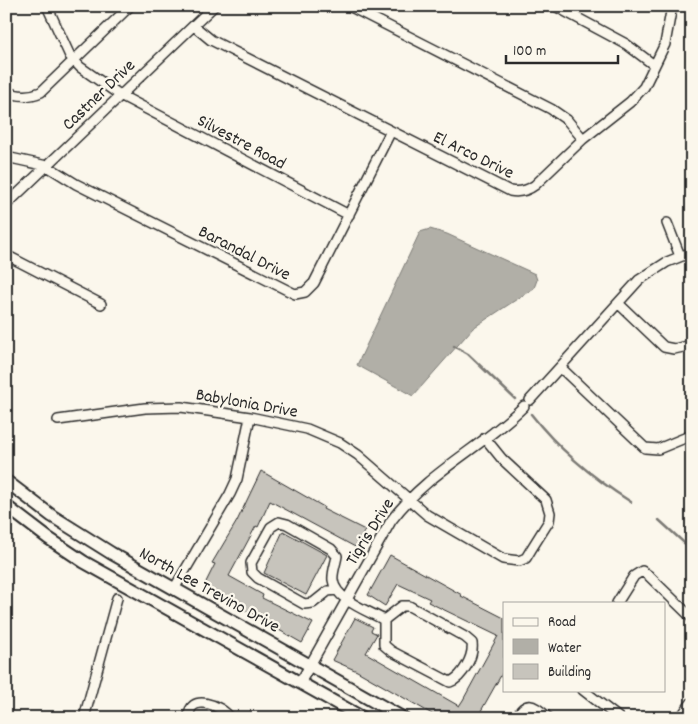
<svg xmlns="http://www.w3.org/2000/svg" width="698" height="724" font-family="Dekko,sans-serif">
<rect width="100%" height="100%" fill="#fbf7ec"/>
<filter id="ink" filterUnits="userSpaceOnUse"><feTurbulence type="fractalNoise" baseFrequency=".02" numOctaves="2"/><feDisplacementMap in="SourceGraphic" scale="10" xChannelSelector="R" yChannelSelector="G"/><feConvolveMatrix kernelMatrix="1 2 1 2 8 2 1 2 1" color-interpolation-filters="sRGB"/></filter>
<g filter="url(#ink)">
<path fill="#b1afa7" stroke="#7b7a75" d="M430,229l17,5 88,40 2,6 -3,8 -61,40 -60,68 -56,-31 63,-133z"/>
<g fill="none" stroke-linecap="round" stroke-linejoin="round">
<path stroke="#7b7a75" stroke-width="2.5" d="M454,346l14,8 47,45
M531,414c28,36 62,64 100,88
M659,520l33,30"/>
</g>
<path fill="#c7c4bc" stroke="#2b2b2b" d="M261,471l63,36 -1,2 42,21 -8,18 -87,-47 -12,26 -2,-1 -27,50 34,19 -1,3 51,25 -11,20 -23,-13 1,-2 -74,-38 2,-4 -3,-2 10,-20 -3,-1 25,-42z
M283,531l44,24 -21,40 -42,-22z
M390,555l72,40 -1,1 43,22v52l-27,48h-38l-82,-47 -25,-11 23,-42 18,9 -2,4 6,3 -11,19 93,53 4,-6 35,-64 -70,-34 2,-3 -32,-15 -13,22 -17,-11z"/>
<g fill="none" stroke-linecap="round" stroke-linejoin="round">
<defs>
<path id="minor" d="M47,6l23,50 10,11 40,28 229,120
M349,6l202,103 16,11 16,19
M555,6l71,38 28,21
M194,26l17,14 299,151c10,2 17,0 25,-6l48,-46 47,-37 14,-15 21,-43 7,-38
M6,91c12,6 23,6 35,1l89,-86
M6,157l41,9 29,18 219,110 10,-2 9,-9 77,-152
M6,205l208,-199
M667,223l13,33
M6,255l95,49
M619,304l45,43 10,2 18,-4
M561,368l84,80 13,1 34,-14
M530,400l109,-120 28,-18 25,-10
M58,420l87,-12 36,-1 69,10 57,12 33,14 18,12 69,60 76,44 16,2 7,-3 6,-10 17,-27 1,-8 -4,-13 -44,-41 -17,-21
M174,589l56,-95 7,-15 13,-62
M337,590l-9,1 -15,12 -9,1 -46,-26 -6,-6 -1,-9 20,-36 8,-5 8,2 44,25 6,7c-1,7 -5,17 -4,24 2,20 36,31 51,40v25l7,6 59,31c13,-5 24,-26 22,-39l-7,-6 -56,-31h-7l-18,14
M617,603l17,-27 8,-5 7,5 43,42
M300,683l91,-162c36,-49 91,-73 133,-115
M583,690l36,28
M84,718l33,-120
M189,718c-1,-26 33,-13 41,0
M516,718c11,-21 19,-11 33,0
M680,718l12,-16"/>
<path id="major" d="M6,481l46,35 59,37 292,165
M6,506l42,32 36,24 279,156"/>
</defs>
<use href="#minor" stroke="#2b2b2b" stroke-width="12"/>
<use href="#major" stroke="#2b2b2b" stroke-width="15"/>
<use href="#minor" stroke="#fbf7ec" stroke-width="9"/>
<use href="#major" stroke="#fbf7ec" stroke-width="11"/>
</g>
</g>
<g text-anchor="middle" stroke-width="4.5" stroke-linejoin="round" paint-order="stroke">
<g font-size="18" fill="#2b2b2b" stroke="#fbf7ec">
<text transform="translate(98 94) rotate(-44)" y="6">Castner Drive</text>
<text transform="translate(242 141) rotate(28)" y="6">Silvestre Road</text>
<text transform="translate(474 154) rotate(26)" y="6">El Arco Drive</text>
<text transform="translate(245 252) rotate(27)" y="6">Barandal Drive</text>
<text transform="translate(247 402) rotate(10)" y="6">Babylonia Drive</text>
<text transform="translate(369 531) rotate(-58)" y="6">Tigris Drive</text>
<text transform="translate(210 589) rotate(29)" y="6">North Lee Trevino Drive</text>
</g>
</g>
<rect width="698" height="724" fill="none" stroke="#fbf7ec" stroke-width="25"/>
<rect x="12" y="12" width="673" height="699" fill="none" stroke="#2b2b2b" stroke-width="2" filter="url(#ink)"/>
<rect x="503" y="602" width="162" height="90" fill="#fbf7ec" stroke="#a8a59f"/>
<rect x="513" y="618" width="25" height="8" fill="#fbf7ec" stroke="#a8a59f"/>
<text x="548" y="626" font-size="15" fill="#2b2b2b">Road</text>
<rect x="513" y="639" width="25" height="15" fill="#b1afa7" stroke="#a8a59f"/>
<text x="548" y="652" font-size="15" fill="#2b2b2b">Water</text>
<rect x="513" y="664" width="25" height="15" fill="#c7c4bc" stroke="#a8a59f"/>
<text x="548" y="676" font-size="15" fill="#2b2b2b">Building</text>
<path d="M506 55v8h112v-8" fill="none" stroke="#2b2b2b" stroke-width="2.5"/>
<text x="513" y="55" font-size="15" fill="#2b2b2b" stroke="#fbf7ec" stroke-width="4" paint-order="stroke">100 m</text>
</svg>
